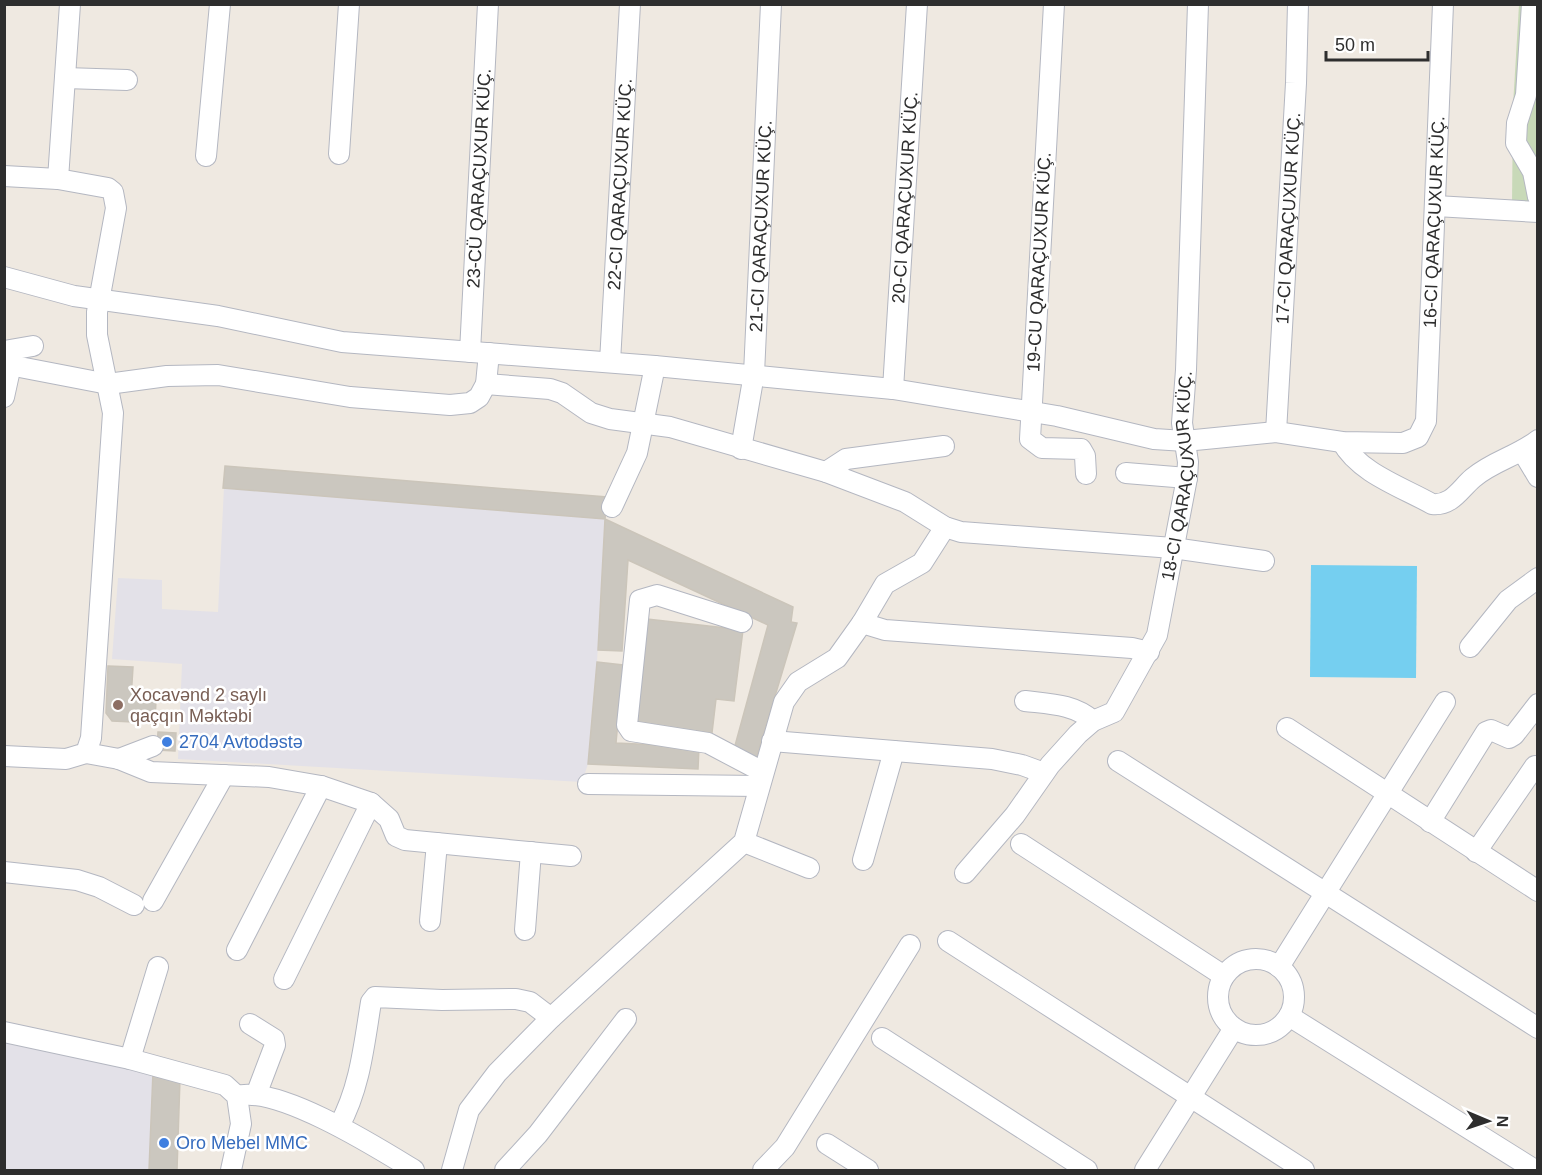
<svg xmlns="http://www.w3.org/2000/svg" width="1542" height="1175" font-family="Helvetica,sans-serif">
<rect width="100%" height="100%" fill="#efe9e1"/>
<path fill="#e3e1e8" d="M225,466l382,31 -10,165 -9,102 -6,18 -404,-23 4,-95 -70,-5 6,-81 44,2v29l56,3z
M4,1043l176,35 -3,92h-172z"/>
<path fill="#c8d9b8" d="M1519,5h18v200l-25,-1 1,-98z"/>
<path fill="#75cff0" d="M1311,565l106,1 -1,112 -106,-1z"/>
<path fill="#cbc7bf" stroke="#cbc5ba" stroke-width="1.5" d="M225,466l382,31 -2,22 -382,-31z
M605,519l188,88 -2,15 6,1 -41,136 -23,-6 35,-128 -140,-65 -6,91 -24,-1z
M647,619l96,11 -9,71 -18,-2 -4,34 -77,-9z
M597,662l26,3 -7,78 83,4 -1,22 -110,-5z
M108,666l25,1 -2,32 25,1 -1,23 -43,-2 -6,-8z
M158,732l18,1 -1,18 -18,-1z
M153,1072l27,6 -3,92h-28z"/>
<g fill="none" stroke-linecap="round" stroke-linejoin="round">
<defs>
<g id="minor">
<path d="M1054,4l-24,435 12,9 39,1 4,7 1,18"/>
<path d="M1532,4l-6,91 -9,28 -1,20 17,29 5,25"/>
<path d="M65,78l62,2"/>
<path d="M339,154l10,-150"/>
<path d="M206,156l14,-152"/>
<path d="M4,176l54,3"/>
<path d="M1436,206l102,6"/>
<path id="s1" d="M4,277l70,19 144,20 124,26 313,24 238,23 164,27 97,23 31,2 91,-9 66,10 61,1 15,-6 8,-16 17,-417"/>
<path d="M4,351l29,-5"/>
<path id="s2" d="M470,352l18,-348"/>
<path id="s3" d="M610,362l20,-358"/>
<path d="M4,364l104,20 59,-8 51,-1 132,22 100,8 20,-2 9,-6 7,-13 3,-31"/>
<path d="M486,384l64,5 12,4 29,20 19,6 60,8 156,45 79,30 40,25 16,5 212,16 91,13"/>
<path id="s4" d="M893,389l24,-385"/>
<path d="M4,397l7,-32"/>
<path id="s5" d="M1276,432l20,-349 2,-79"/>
<path d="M1342,442c17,31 60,45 90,62 20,2 28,-15 41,-26 20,-17 45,-22 65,-38"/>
<path id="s6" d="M741,449l13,-75 17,-370"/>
<path d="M1523,452l15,25"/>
<path d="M826,472l20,-13 98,-13"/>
<path d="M1126,473l61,5"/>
<path d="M612,507l25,-54 18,-87"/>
<path d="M742,622l-85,-27 -17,5 -13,125 4,6 77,12 55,29"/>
<path d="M862,623l23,7 247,18 17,4"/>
<path d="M1470,647l38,-47 30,-22"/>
<path d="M1025,701c25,3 49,3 68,20"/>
<path d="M1287,728l251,163"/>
<path d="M772,741l220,18 30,6 22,8"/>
<path d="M86,753l33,6 32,13 118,5 52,9 50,17 18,16 7,17 9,4 166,16"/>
<path d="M4,756l62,3 20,-6 5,-15 22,-325 -16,-78v-23l19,-104 -3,-16 -5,-4 -50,-9 12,-175"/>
<path d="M119,759l34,-13"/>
<path d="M1118,761l420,267"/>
<path d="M588,784l171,2"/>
<path d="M1430,822l56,-90 5,-2 18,8 5,-3 24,-31"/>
<path d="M744,842l65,26"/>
<path d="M1021,844l203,132"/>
<path d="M1476,852l59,-86"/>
<path d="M863,860l31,-109"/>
<path d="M4,872l73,8 22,7 35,18"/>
<path id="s7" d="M965,873l50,-58 35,-50 28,-31 15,-13 21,-9 43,-77 30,-157 1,-16 -6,-39 4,-53 12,-366"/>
<path d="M153,901l71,-126"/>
<path d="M430,921l7,-78"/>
<path d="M525,930l6,-78"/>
<path d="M948,941l356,229"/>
<path d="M237,950l84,-164"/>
<circle cx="1256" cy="997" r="38"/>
<path d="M1279,967l166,-265"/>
<path d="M284,979l87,-176"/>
<path d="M1289,1016l246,154"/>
<path d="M250,1024l24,15 1,6 -19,50"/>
<path d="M4,1032l126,27 95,26 12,11 4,28 -10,46"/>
<path d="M882,1038l205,132"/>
<path d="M130,1059l28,-92"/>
<path d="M237,1096c41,-11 141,52 177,74"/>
<path d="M339,1126c21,-38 25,-81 32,-124l4,-5 67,3 74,-1 14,3 21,16"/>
<path d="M827,1144l41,26"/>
<path d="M452,1170l17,-60 28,-37 54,-55 193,-176 40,-140 14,-20 39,-24 25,-35 23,-39 37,-21 23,-36"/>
<path d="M505,1170l33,-36 88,-115"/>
<path d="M763,1170l22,-23 125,-202"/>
<path d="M1145,1170l89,-142"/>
</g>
</defs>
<use href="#minor" stroke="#b4b7c1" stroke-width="22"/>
<use href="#minor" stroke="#fff" stroke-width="20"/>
</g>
<circle fill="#8d6e63" stroke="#fff" stroke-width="2" cx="118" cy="705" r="6"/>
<g fill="#3f7fe0" stroke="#fff" stroke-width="2">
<circle cx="167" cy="742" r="6"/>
<circle cx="164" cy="1143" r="6"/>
</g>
<g text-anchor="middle" stroke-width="5" stroke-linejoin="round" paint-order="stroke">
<g font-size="18" fill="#2e2e2e" stroke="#fff">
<text dy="6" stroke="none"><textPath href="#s2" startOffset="174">23-CÜ QARAÇUXUR KÜÇ.</textPath></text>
<text dy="6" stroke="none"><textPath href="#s3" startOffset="178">22-CI QARAÇUXUR KÜÇ.</textPath></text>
<text dy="6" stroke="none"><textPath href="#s4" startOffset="192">20-CI QARAÇUXUR KÜÇ.</textPath></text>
<text dy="6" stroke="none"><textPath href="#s5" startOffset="214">17-CI QARAÇUXUR KÜÇ.</textPath></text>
<text dy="6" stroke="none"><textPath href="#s1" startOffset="1647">16-CI QARAÇUXUR KÜÇ.</textPath></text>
<text dy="6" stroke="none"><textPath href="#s6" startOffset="224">21-CI QARAÇUXUR KÜÇ.</textPath></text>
<text transform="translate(1039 262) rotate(-87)" y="6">19-CU QARAÇUXUR KÜÇ.</text>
<text dy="6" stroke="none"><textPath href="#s7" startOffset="472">18-CI QARAÇUXUR KÜÇ.</textPath></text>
</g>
<g font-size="18" fill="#785e54" stroke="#fff" text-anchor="start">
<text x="130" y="701">Xocavənd 2 saylı<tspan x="130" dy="21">qaçqın Məktəbi</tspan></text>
</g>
<g font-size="18" fill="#366cbe" stroke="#fff" text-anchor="start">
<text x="179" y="748">2704 Avtodəstə</text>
<text x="176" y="1149">Oro Mebel MMC</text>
</g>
</g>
<rect width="1542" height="1175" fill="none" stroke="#2e2e2e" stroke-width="12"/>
<g transform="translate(1488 1121) rotate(92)" stroke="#ffffff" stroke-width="4.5" paint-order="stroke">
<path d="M0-4.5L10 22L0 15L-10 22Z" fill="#2e2e2e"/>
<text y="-9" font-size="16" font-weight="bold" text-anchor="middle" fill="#2e2e2e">N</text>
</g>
<path d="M1326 51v9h102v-9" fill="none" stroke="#2e2e2e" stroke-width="3"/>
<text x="1335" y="51" font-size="18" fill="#2e2e2e" stroke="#ffffff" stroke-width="4.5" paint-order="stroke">50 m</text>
</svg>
